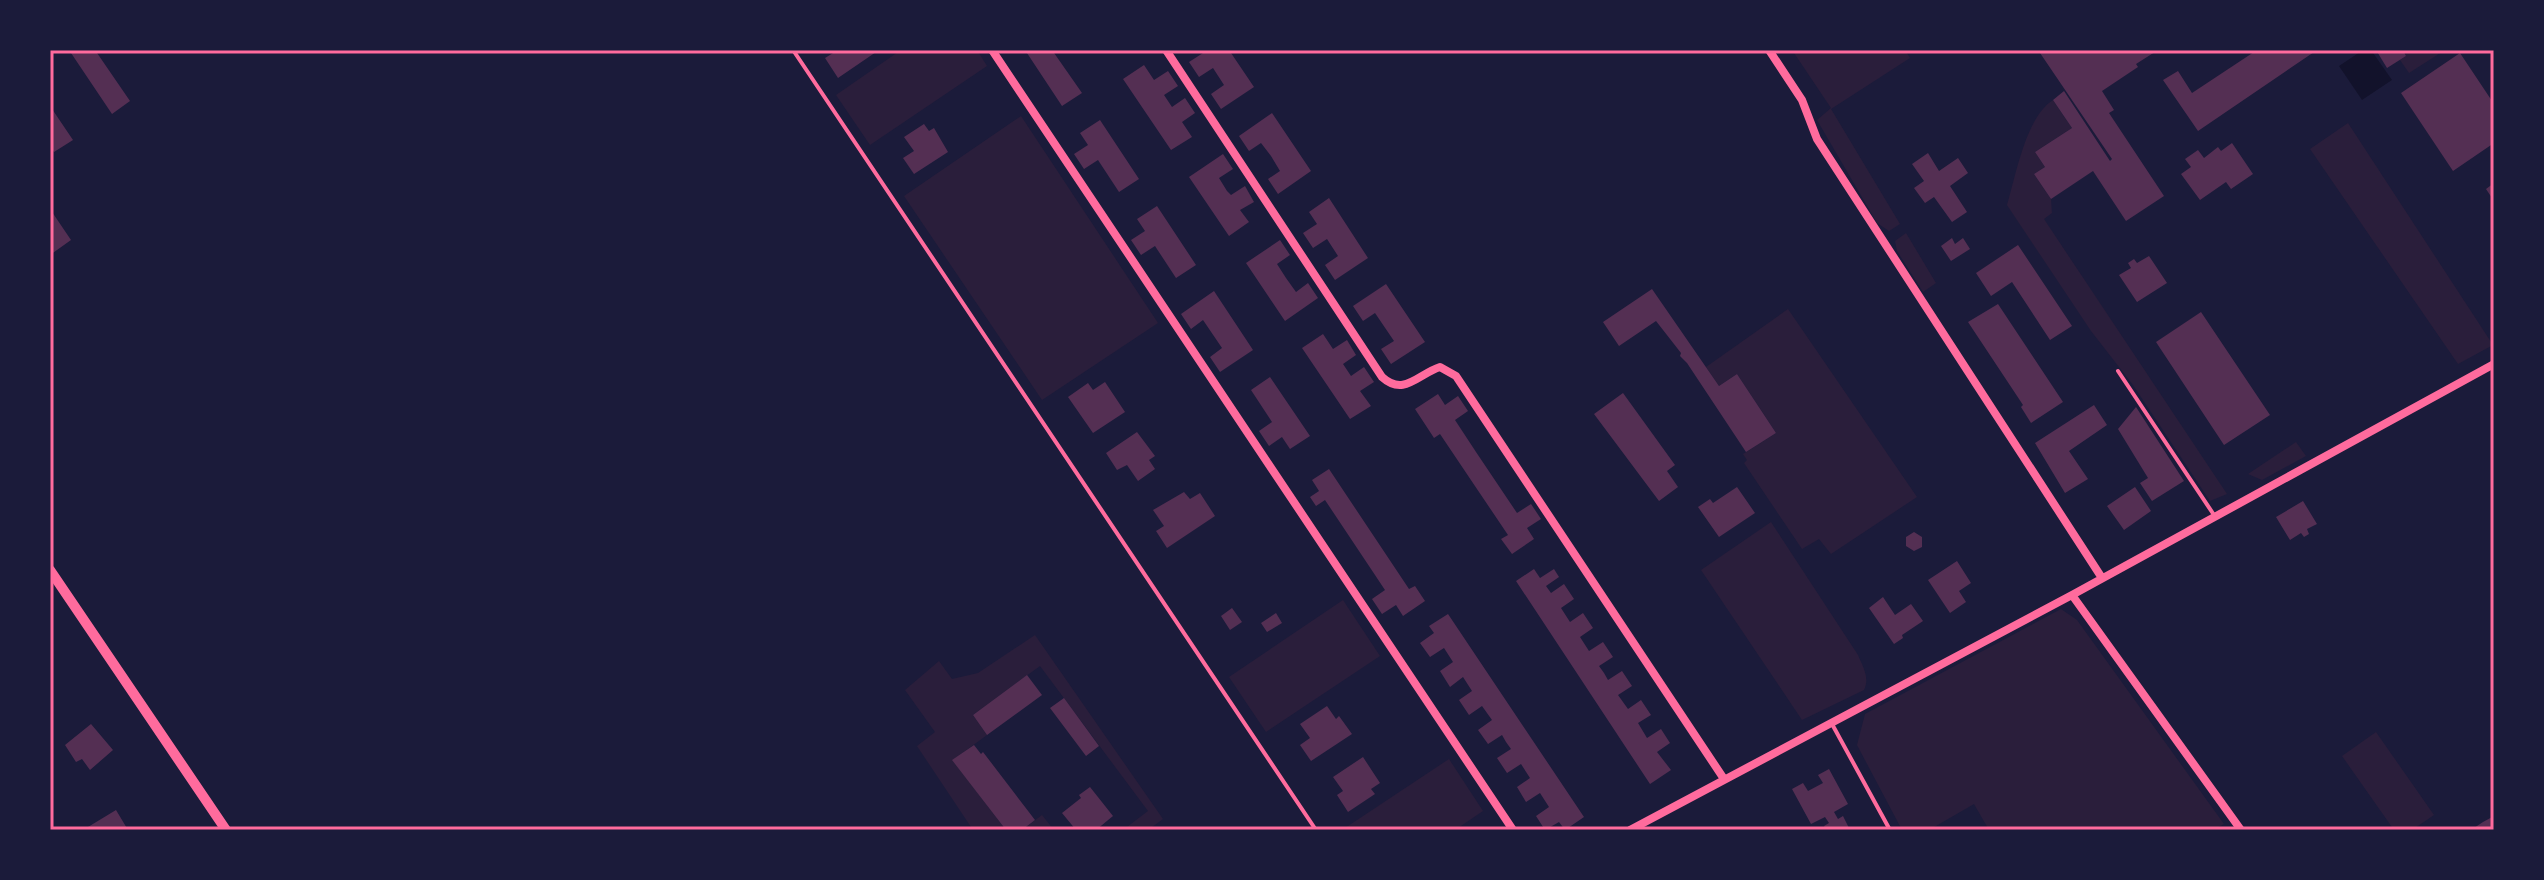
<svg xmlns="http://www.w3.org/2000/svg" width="2544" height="880" font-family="Helvetica,sans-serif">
<rect width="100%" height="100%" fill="#1b1b3a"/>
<path fill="#2a1e3b" d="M901,50h76l10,16 -117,79 -34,-50z
M1792,50h113l5,8 -79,51 69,115 -11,7 -12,-8 -60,-103 14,-12z
M2403,50h42l-36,23 -9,-13 6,-4z
M2053,100l19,28 -37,24 10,15 -11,7 17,25 1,14 -8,6 183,275 -17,7 -77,-116 -42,-54 -84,-126c9,-30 19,-88 46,-105z
M1021,116l137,207 -116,77 -138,-204z
M2348,123l145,222 -35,19 -148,-215z
M1906,233l30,50 -13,9 -26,-41 -2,-10z
M1788,309l129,188 -86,57 -12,-15 -17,10 -58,-86 3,-3 -4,-6 33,-21 -39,-59 -18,12 -13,-19z
M2296,442l10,14 -44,24 -14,-6z
M1771,522l87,133c5,12 12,23 6,35l-62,30 -101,-150z
M1343,600l37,56 -114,76 -37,-55z
M2061,609l16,11 147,204 -11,6h-224l-15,-26 -45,26h-27l-45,-85 8,-31z
M1035,635l128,184 -15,11h-25l25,-19 -108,-145 -67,49 14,20 -34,25 53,70h-33l-56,-84 18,-14 -30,-42 34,-29 13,18 26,-6z
M2376,732l58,83 -22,15h-18l-52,-74z
M1449,759l34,52 -28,19h-113z
M1042,815l12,15h-32z"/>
<path fill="#12122b" d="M2363,50h8l21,30 -30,20 -23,-34z"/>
<path fill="#542f53" d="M69,50h26l35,51 -18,13z
M838,50h41l-41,28 -13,-20z
M1025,50h27l30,43 -20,13z
M1201,50h28l25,37 -33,22 -10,-15 13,-9 -11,-17 -14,9 -10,-15 14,-9z
M2038,50h120l-22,14 2,3 -36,24 12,19 -5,3 55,83 -38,25 -33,-50 -42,28 -17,-25 11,-7 -10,-15 37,-24 -19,-28 11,-9 46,70 2,-2z
M2257,50h60l-119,81 -35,-51 15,-9 14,22z
M2376,50h27l3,6 -19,12z
M2460,53l34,51v39l-41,28 -52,-78z
M1144,65l10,15 14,-9 10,15 -14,9 8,12 13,-9 10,15 -13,9 10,15 -21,13 -48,-71z
M50,106l23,34 -19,12 -4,-6z
M1272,113l39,58 -33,23 -10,-15 12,-8 -9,-15 -10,-13 -12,8 -10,-15z
M1100,120l39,59 -20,13 -21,-32 -14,9 -10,-15 14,-9 -8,-12z
M924,124l5,7 5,-3 14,24 -34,22 -11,-16 11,-7 -10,-14z
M2232,143l21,31 -22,15 -5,-7 -26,18 -19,-26 10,-7 -6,-8 13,-9 6,8 14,-11 3,4z
M1928,153l11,18 19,-13 10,15 -18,13 17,26 -15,10 -18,-25 -9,6 -11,-15 10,-7 -12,-17z
M1223,154l10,15 -14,9 8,13 4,4 14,-9 9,16 -14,8 9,12 -20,14 -40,-59z
M2494,183v18l-8,-12z
M1329,198l39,60 -33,22 -10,-15 13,-9 -11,-17 -14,9 -10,-15 14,-9 -8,-12z
M1157,206l39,59 -20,13 -21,-32 -14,9 -10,-15 14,-9 -8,-12z
M50,209l21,31 -21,15z
M1952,238l3,6 8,-6 7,11 -19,12 -10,-15z
M1280,240l10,15 -13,9 9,14 10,14 12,-9 10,15 -33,23 -39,-58z
M2018,245l54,81 -22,14 -38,-58 -21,14 -15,-23z
M2149,256l18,27 -30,19 -18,-27 12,-7 -3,-5 6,-4 3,4z
M1386,284l39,58 -34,22 -10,-15 13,-8 -19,-28 -12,8 -10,-15z
M1652,289l67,97 18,-12 39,59 -30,19 -59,-89 -7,-7 1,-3 -25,-32 -37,25 -16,-24z
M1214,291l39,59 -33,22 -10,-15 12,-9 -19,-28 -12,9 -10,-15z
M1998,304l65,98 -32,21 -10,-16 2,-2 -55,-83z
M2201,312l69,103 -46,30 -68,-103z
M1323,334l10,15 14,-9 9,15 -13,9 8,12 13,-9 10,15 -14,9 11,15 -21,13 -48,-71z
M1270,377l40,59 -20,13 -8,-12 -13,9 -10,-15 13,-9 -21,-32z
M1105,382l20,30 -32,21 -25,-36 20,-14 5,7z
M1623,393l52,72 -8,6 11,16 -19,14 -65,-87z
M1438,394l7,11 13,-9 10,15 -13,9 21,32 41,61 14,-9 10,15 -14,9 7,11 -22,15 -11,-15 7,-4 -29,-43 -39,-58 -6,4 -19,-29z
M2094,405l13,20 -38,26 19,28 -23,14 -30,-50z
M2136,407l48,74 -32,20 -12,-18 8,-5 -30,-49z
M1137,432l18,24 -6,4 6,9 -17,12 -11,-16 -10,5 -11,-17z
M1329,469l80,120 6,-3 10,15 -22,15 -7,-11 -14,9 -10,-15 13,-9 -60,-90 -9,6 -6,-9 9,-6 -7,-11z
M1737,487l18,26 -36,24 -21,-30 12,-8 3,4z
M2135,487l16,24 -27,19 -17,-24z
M1184,492l6,7 10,-6 15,23 -48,32 -11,-17 8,-5 -11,-16z
M2303,501l14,23 -10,5 2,5 -5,3 -3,-4 -11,7 -14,-23z
M1914,532l8,5v10l-8,4 -8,-5v-9z
M1957,561l14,22 -12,8 7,11 -16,11 -22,-33z
M1534,569l6,9 14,-9 5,8 -13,9 5,7 13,-9 10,15 -13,9 9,14 13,-9 10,15 -13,9 9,14 14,-9 10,15 -14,9 5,7 4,7 14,-9 10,15 -14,9 10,14 13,-9 10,15 -13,8 9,15 14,-9 9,14 -13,9 14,18 -21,14 -134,-203z
M1883,597l12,18 16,-11 12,17 -21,14 1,3 -9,6 -25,-36z
M1232,608l10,14 -12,8 -9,-14z
M1276,613l6,10 -15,9 -6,-9z
M1448,614l136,203 -19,13 -6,-8 -14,8 -9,-14 13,-9 -9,-14 -14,9 -9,-15 13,-9 -9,-14 -14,9 -10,-15 14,-9 -5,-7 -4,-7 -14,9 -10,-14 14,-10 -10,-14 -13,9 -10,-15 13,-9 -9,-14 -13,10 -10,-16 13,-9 -9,-14 -14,9 -10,-14 14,-10 -5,-7z
M1027,675l15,20 -55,40 -14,-20z
M1064,698l35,48 -13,10 -36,-48z
M1327,706l9,13 3,-3 13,18 -41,27 -11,-16 10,-7 -10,-14z
M91,724l22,26 -23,20 -8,-11 -6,3 -11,-17z
M974,745l7,9 2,-2 52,68 -13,10h-16l-54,-70z
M1363,757l17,26 -9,6 4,5 -27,18 -11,-17 6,-4 -10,-14z
M1829,769l19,35 -14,8 4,7 5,-3 7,14h-24l-2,-4 5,-3 -4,-6 -14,7 -19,-35 11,-6 5,8 15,-8 -5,-8z
M1090,787l23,29 -17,14h-20l-14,-17 19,-15 -2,-3z
M116,810l12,20h-45z
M2494,816v14h-23l12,-8z"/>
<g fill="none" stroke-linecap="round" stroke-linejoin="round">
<path stroke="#ff6b9d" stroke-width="4" d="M793,50l523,780
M2118,371l96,144
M1832,724l58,106"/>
<path stroke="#ff6b9d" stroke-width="8" d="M992,50l521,780
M1166,50l216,327c22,20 36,-3 58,-10l16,9 268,403
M1769,50l33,50 15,39 285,439
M2072,595l169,235
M1630,830l442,-235 422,-231"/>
<path stroke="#ff6b9d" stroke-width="10" d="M50,570l176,260"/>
</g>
<rect width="2544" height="880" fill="none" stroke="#1b1b3a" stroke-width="104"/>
<rect x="52" y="52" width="2440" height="776" fill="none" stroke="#ff6b9d" stroke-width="3"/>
</svg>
